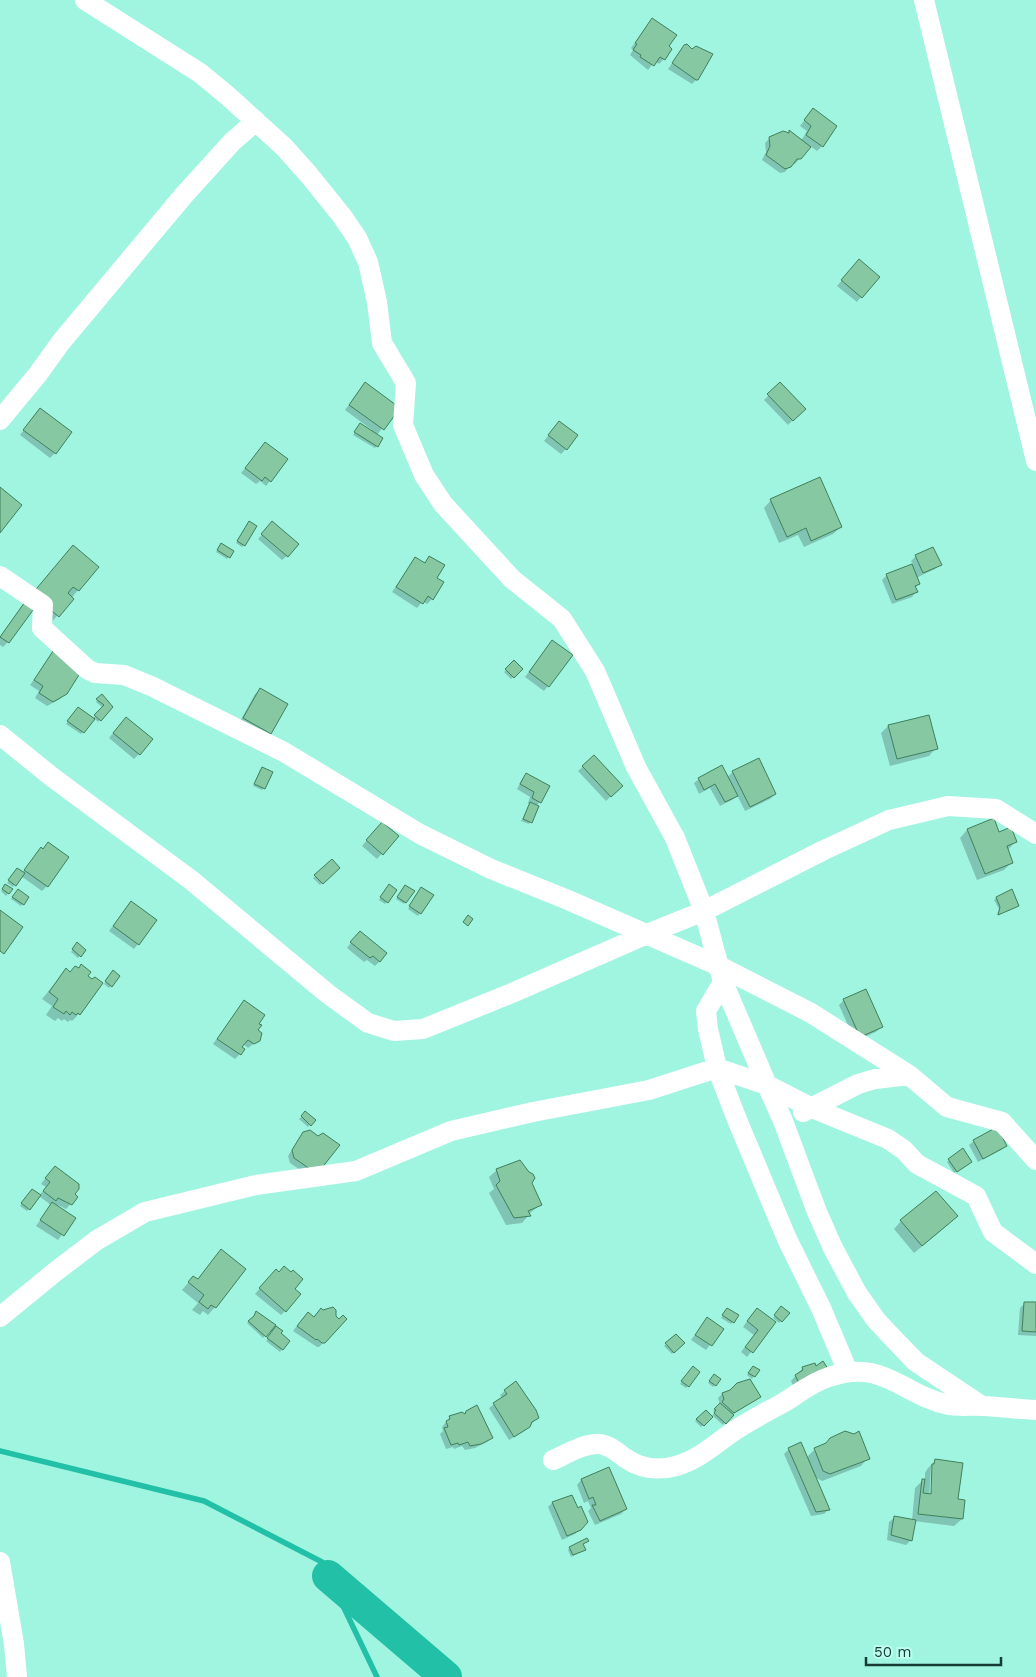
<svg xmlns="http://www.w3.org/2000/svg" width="1036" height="1677" font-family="'Work Sans',sans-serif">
<rect width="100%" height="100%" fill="#a0f5e1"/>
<path fill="#0003" fill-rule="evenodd" d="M652,20l15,26 -3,13 -5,5 -4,-3 -7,9 -18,-15 3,-5 -2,-2z
M680,52l17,27 -5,5 -24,-15z
M809,114l13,32 -5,5 -7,-5 -15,18 -3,-1 -7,9 -5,1 -18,-13 4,-8 -1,-9 5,-5 19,-6 12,9 6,-10 -7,-5z
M854,266l7,31 -4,5 -20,-16z
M780,384l24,25 -16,16 -24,-25z
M361,388l37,20 -21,27v11l-2,2 -22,-13 5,-8 13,5 1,-2 -27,-20z
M35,415l20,38 -5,5 -30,-23z
M559,422l7,27 -5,5 -17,-13z
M265,443l5,38 -4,5 -6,-5 -4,3 -15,-11z
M771,500l70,27 -8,7 -29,13 -6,-12 -19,8 -15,-35z
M247,525l-3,20 -2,2 -6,-4z
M268,528l19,28 -5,4 -24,-21z
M220,546l13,5 -6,8 -11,-7z
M933,548l7,16 -5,5 -19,9 3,6 -4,4 1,4 -4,5 -20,7 -10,-24 5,-5 26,-10 -2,-4 5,-5z
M430,557l5,21 -3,21 -5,5 -4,-3 -6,7 -25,-16 23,-33 8,5z
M97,567l-46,56 -19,-15 -24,34 -5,5 -3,-2v-8l23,-32z
M548,646v40l-4,5 -19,-14z
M53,652l13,41 -6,6 -13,7 -12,-8 4,-7 -9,-6z
M514,662l7,7 -10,10 -7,-7z
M260,689l10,44 -5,5 -26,-15 16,-29z
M97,700l14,7 -13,15 -4,-4 -13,16 -15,-10 10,-13 16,8 11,-11 -7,-6z
M121,723l18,31 -5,5 -25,-21z
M888,726l48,22 -7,8 -39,10 -9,-33z
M594,757l27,29 -15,15 -28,-30z
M260,770l4,18 -2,2 -9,-4z
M733,772l42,22 -5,5 -25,12 -8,-16 -5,5 -12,6 -10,-18 -11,6 -5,-11 5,-4 28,-2z
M527,775l13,27 -4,4 -7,18 -8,-3 9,-17 -2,-1 2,-6 -13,-8 5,-10z
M993,820l6,13 16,9 -7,8 4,12 -8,8 -27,10 -17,-42 7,-8z
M377,828l20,8 -20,23 -15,-13z
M41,849l27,9 -21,28 -5,5 -21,-15 -8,11 -6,-4 8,-12 7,2z
M332,861l7,7 -19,17 -7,-7z
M4,887l7,3 -5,6 -5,-5z
M387,887v15l-2,2 -6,-4z
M404,888l1,14 -1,2 -8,-5z
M419,891l13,5 -14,20 -10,-7z
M16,892l7,12 -2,2 -10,-7z
M996,898l22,7 -21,10 2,-6 -5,-9z
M131,902l7,42 -4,5 -25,-18z
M355,937l25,24 -5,5 -8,-6 -3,2 -17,-14z
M77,944l8,6 -7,8 -7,-6z
M66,970l4,3 16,4 -7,37 -7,7 -2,-1 -2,2 -4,-3 -2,2 -4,-3 -3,3 -9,-6 6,-9 -10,-7z
M111,974v12l-2,2 -5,-4z
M844,1000l37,27 -5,5 -21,9 -16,-36z
M244,1002l13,22v6l2,10 -11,8 -5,-4 -2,3 -1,7 -5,5 -22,-15z
M305,1113l9,7 -6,7 -9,-8z
M304,1133l14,4 -6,41 -22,-15 -2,-7 11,-18z
M974,1141l32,5 -5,4 -23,12 -9,-17z
M963,1150l6,14 -15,9 -7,-11z
M497,1170l34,13 10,21 -12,10v1l-7,8 -16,2 -17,-32 5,-4 -5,-12z
M50,1172l27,25 -11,12 -8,-4 -1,2 17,11 -16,22 -22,-14 15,-21 -12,-9 -12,15 -7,-5 10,-14 9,4 7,-9 -5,-3z
M901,1221l48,3 -35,29 -20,-24z
M221,1251l-6,56 -7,8 -5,-4 -3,4 -8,-5 6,-7 -16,-13 11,-13 4,3z
M271,1275l23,14 -9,22 -4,4 -26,-21z
M1025,1303l11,1v32l-18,-1 2,-27z
M782,1308l6,5 -9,10 -6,-5z
M725,1312l8,10 -2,2 -10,-6z
M256,1313l18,12 -11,13 -16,-15z
M316,1314l8,28 -5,5h-2l-24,-16 10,-13h10z
M752,1314l22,9 -27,34 -6,-5 13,-17 -11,-8z
M707,1319l15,10 -16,21 -15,-10z
M275,1330l14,11 -9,11 -14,-11z
M676,1335l7,8 -11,11 -8,-8z
M816,1367l-21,22 -4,-8 7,-8 5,-5z
M751,1369l7,1 -6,9 -5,-4z
M691,1370l-3,16 -2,2 -6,-4z
M712,1378l3,7 -2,2 -5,-4z
M505,1391l32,27 -13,13 -15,9 -20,-32 13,-10 -2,-3z
M722,1394l37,2 -28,20 -8,9 -10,-9 -12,11 -6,-6 11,-9 5,5 4,-5 -2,-1 7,-6 -2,-7z
M466,1412l26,25 -5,5 -12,6 -10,2 -3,-4 -8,3 -1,-2 -7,2 -6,-15 3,-3 -1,-4 8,-10 14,-3z
M789,1449l17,9 9,-9 53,9 -7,8 -39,15 -7,-4 14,32 -5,5 -13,2 -27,-62z
M935,1461l22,39 5,19 -8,7 -40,-5 -3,19 -5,5 -19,-5 2,-18 5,-4 18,2 3,-32 8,-8 2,1v-8l3,-5zM931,1467h2l-1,33h-3z
M608,1469l18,40 -5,5 -26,11 -7,-14 3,-3 -3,-7 -4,2 -7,-18 4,-5z
M552,1503l26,6 9,13 -12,12 -13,6 -14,-33z
M588,1541l-6,4 3,4 -2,2 -12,6 -3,-7 2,-2z"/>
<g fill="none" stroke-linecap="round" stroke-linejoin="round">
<path stroke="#22c1a7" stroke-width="5.5" d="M0,1451l204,50 118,61 55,115"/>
<path stroke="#22c1a7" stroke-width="32" d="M328,1576l118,101"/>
</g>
<path fill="#86c8a1" stroke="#3f805c" d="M652,18l25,17 -8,11 3,3 -7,11 -5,-3 -6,9 -14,-9 1,-2 -8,-5 4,-6 -2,-1z
M687,44l5,5 4,-3 17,8 -15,26h-2l-24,-17 12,-18z
M813,108l24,18 -14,21 -17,-12 5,-9 -7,-6z
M789,130l22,17 -10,12h-4l-6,8 -6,2 -19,-14 4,-9 -1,-9 14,-6 6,2z
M859,259l21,18 -18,21 -21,-18z
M365,382l35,26 -16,22 -35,-25z
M780,382l26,27 -13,12 -26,-27z
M40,408l32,24 -16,22 -33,-24z
M559,421l19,14 -11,15 -19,-15z
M360,423l23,15 -5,9 -24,-15z
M265,442l23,17 -17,23 -6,-5 -3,4 -17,-13z
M820,477l22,50 -31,14 -5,-13 -19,9 -17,-38z
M0,487l22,18 -22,28z
M249,521l8,5 -12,20 -8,-5z
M272,521l27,23 -11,13 -27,-23z
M221,543l13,8 -4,7 -13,-8z
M73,545l26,22 -20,24 -6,-4 -5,6 6,6 -15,18 -27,-23z
M933,547l9,18 -19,8 -8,-18z
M429,556l16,9 -8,13 7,4 -11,18 -5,-4 -5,8 -27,-17 19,-30 10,6z
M912,564l8,20 -5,2 3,6 -22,8 -10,-26z
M27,599l9,7 -27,37 -9,-6z
M552,640l21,15 -24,32 -20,-15z
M53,651l29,19 -15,24 -14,8 -14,-9 4,-7 -9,-6z
M514,660l9,9 -9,9 -9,-9z
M260,688l28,16 -17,30 -28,-16z
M102,694l11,13 -12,14 -7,-6 10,-10 -8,-6z
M78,707l17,12 -11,14 -17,-12z
M929,715l9,34 -41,10 -9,-34z
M126,717l27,22 -13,16 -27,-22z
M594,755l29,31 -12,11 -29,-31z
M759,758l17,36 -26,13 -18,-36z
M722,765l16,31 -13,6 -10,-18 -11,6 -6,-12z
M262,767l11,5 -8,17 -11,-5z
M526,773l24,13 -9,17 -9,-5 2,-6 -14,-8z
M530,802l9,4 -7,17 -9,-4z
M994,818l5,14 12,-5 6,15 -10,4 6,17 -28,11 -18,-45z
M382,822l17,14 -16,19 -17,-15z
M48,842l21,15 -21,30 -24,-17 17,-23 2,2z
M332,859l8,9 -17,16 -9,-9z
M17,868l8,5 -9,13 -8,-6z
M5,884l8,5 -4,5 -7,-5z
M389,884l8,6 -9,13 -8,-6z
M405,885l10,6 -9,12 -9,-6z
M421,887l13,8 -13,19 -12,-8z
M18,889l11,8 -5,8 -12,-8z
M1012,889l7,17 -21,9 2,-8 -4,-10z
M131,901l26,19 -18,25 -26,-19z
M0,910l23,17 -19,27 -4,-3z
M468,915l5,4 -5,7 -5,-4z
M360,931l27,22 -7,9 -7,-6 -3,2 -20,-16z
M77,942l9,8 -5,7 -9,-8z
M81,964l10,8 -3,4 4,3 3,-2 8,6 -23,32 -2,-2 -2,2 -4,-3 -2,3 -4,-4 -2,3 -11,-7 5,-8 -9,-7 17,-24 4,4 5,-6 4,2z
M113,970l7,6 -8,11 -7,-6z
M866,989l17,38 -23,10 -17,-38z
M244,1000l21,15 -6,9 3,1 -4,5 4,3 -2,8 -6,3 -6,-4 -6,7 3,2 -4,6 -24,-16z
M305,1111l11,9 -5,6 -10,-10z
M997,1127l10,19 -24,13 -10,-19z
M310,1130l8,6 5,-3 17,12 -23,29 -23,-16 -2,-8 11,-18z
M963,1148l9,14 -15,10 -9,-13z
M520,1160l9,12 4,2 2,4 -3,5 10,22 -14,6 3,5 -17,2 -18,-33 4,-4 -4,-12z
M55,1166l24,18v5l-4,5 3,3 -6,8 -14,-7 -2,3 -13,-10 7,-9 -5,-4z
M32,1189l9,6 -11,15 -9,-7z
M936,1191l22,25 -36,30 -22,-26z
M52,1202l24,16 -12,18 -24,-16z
M221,1249l25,20 -30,39 -5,-3 -3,4 -9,-7 5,-7 -16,-13 5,-6 5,3z
M284,1266l7,6 2,-2 10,9 -8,10 6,5 -15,18 -27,-24 17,-19 3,3z
M1024,1302h12v30l-14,-1z
M781,1306l9,7 -8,9 -8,-7z
M333,1307l3,3v6l3,3 4,-4 4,4 -22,24h-3l-5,-4 -1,1 -19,-14 11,-14 6,5 7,-9 2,2z
M727,1308l12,7 -5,8 -12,-8z
M757,1308l19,14 -23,31 -8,-6 13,-17 -11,-9z
M256,1311l20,14 -10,12 -18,-16 6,-5z
M707,1317l17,12 -12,17 -17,-11z
M276,1326l7,5 -2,2 9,8 -7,9 -16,-12z
M676,1334l9,9 -11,10 -9,-10z
M823,1361l7,11 -30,13 -5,-10 8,-5 -1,-3 13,-4 1,3z
M693,1366l7,6 -11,15 -8,-6z
M753,1366l7,4 -5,7 -7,-4z
M714,1374l7,5 -5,7 -7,-5z
M750,1379l11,18 -27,16 -12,-11 2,-3 -2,-6 8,-3 7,-7z
M516,1381l20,29 3,8 -7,4 -2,5 -16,10 -21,-34 14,-9 -3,-4z
M720,1403l14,12 -8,9 -12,-11 2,-3 -2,-1z
M477,1405l16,33 -12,6 -11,2 -2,-4 -9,3 -1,-2 -7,2 -7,-17 4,-1 -2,-6 4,-2 -1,-3 13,-4 3,2 1,-3z
M706,1410l7,7 -9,9 -8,-7z
M845,1431l9,3 5,-3 11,28 -40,15 -7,-3 -9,-23 12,-5 4,-5z
M801,1442l29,68 -14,2 -28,-64z
M935,1459l28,4 -5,36 7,1 -2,19 -45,-5 4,-35h3l-2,14 8,1 1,-30h2z
M609,1467l18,42 -27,12 -8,-16h4l-3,-8 -4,2 -8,-20z
M572,1495l6,13 3,-2 7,16 -7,8 -14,6 -15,-34z
M894,1516l22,4 -4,21 -21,-6z
M587,1538l2,3 -6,3 3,6 -13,5 -4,-8z"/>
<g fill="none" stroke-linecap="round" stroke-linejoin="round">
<path stroke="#fff" stroke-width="20" d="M85,0l115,73 29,24 55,50 25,28 33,41 15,22 11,24 9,40 5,41 24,40 -3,42 21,50 19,29 69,75 50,40 33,52 41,96 39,71 29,73 19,71 44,103 16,36 34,91 16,36 24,45 19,27 15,16 25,26 66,44
M924,0l112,461
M0,420l38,-46 23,-32 123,-147 48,-53 24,-21
M0,576l43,29 -1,23 45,41 8,4 29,2 27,11 133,66 136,82 71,35 77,31 149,65 94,48 98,62 38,32 55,15 34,38
M0,735l52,42 139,103 137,114 40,29 26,8 29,-2 89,-36 135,-59 57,-23 120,-61 65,-30 59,-14 48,3 40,25
M723,982l-17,29 2,18 9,39 21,54 49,117 34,69 27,64
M803,1112l55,-28 17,-5 34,-4
M0,1317l55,-45 42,-32 48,-28 111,-27 100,-14 95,-40 82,-19 116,-22 68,-22 50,17 45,23 76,31 16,11 13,14 59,32 17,36 43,32
M553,1460c14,-6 31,-17 46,-16 11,1 18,8 26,14 16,11 33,13 51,8 22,-6 39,-22 58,-35 15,-10 32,-19 49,-28 15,-9 29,-21 46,-26 54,-19 73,18 120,28 11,2 23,0 34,1 18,1 35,3 53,4
M0,1562l14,82 3,33"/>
</g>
<path d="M866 1657v8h135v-8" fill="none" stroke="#183c34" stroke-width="2.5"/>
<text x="874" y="1657" font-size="15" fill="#183c34" stroke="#bcffee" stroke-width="4" paint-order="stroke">50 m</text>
</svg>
